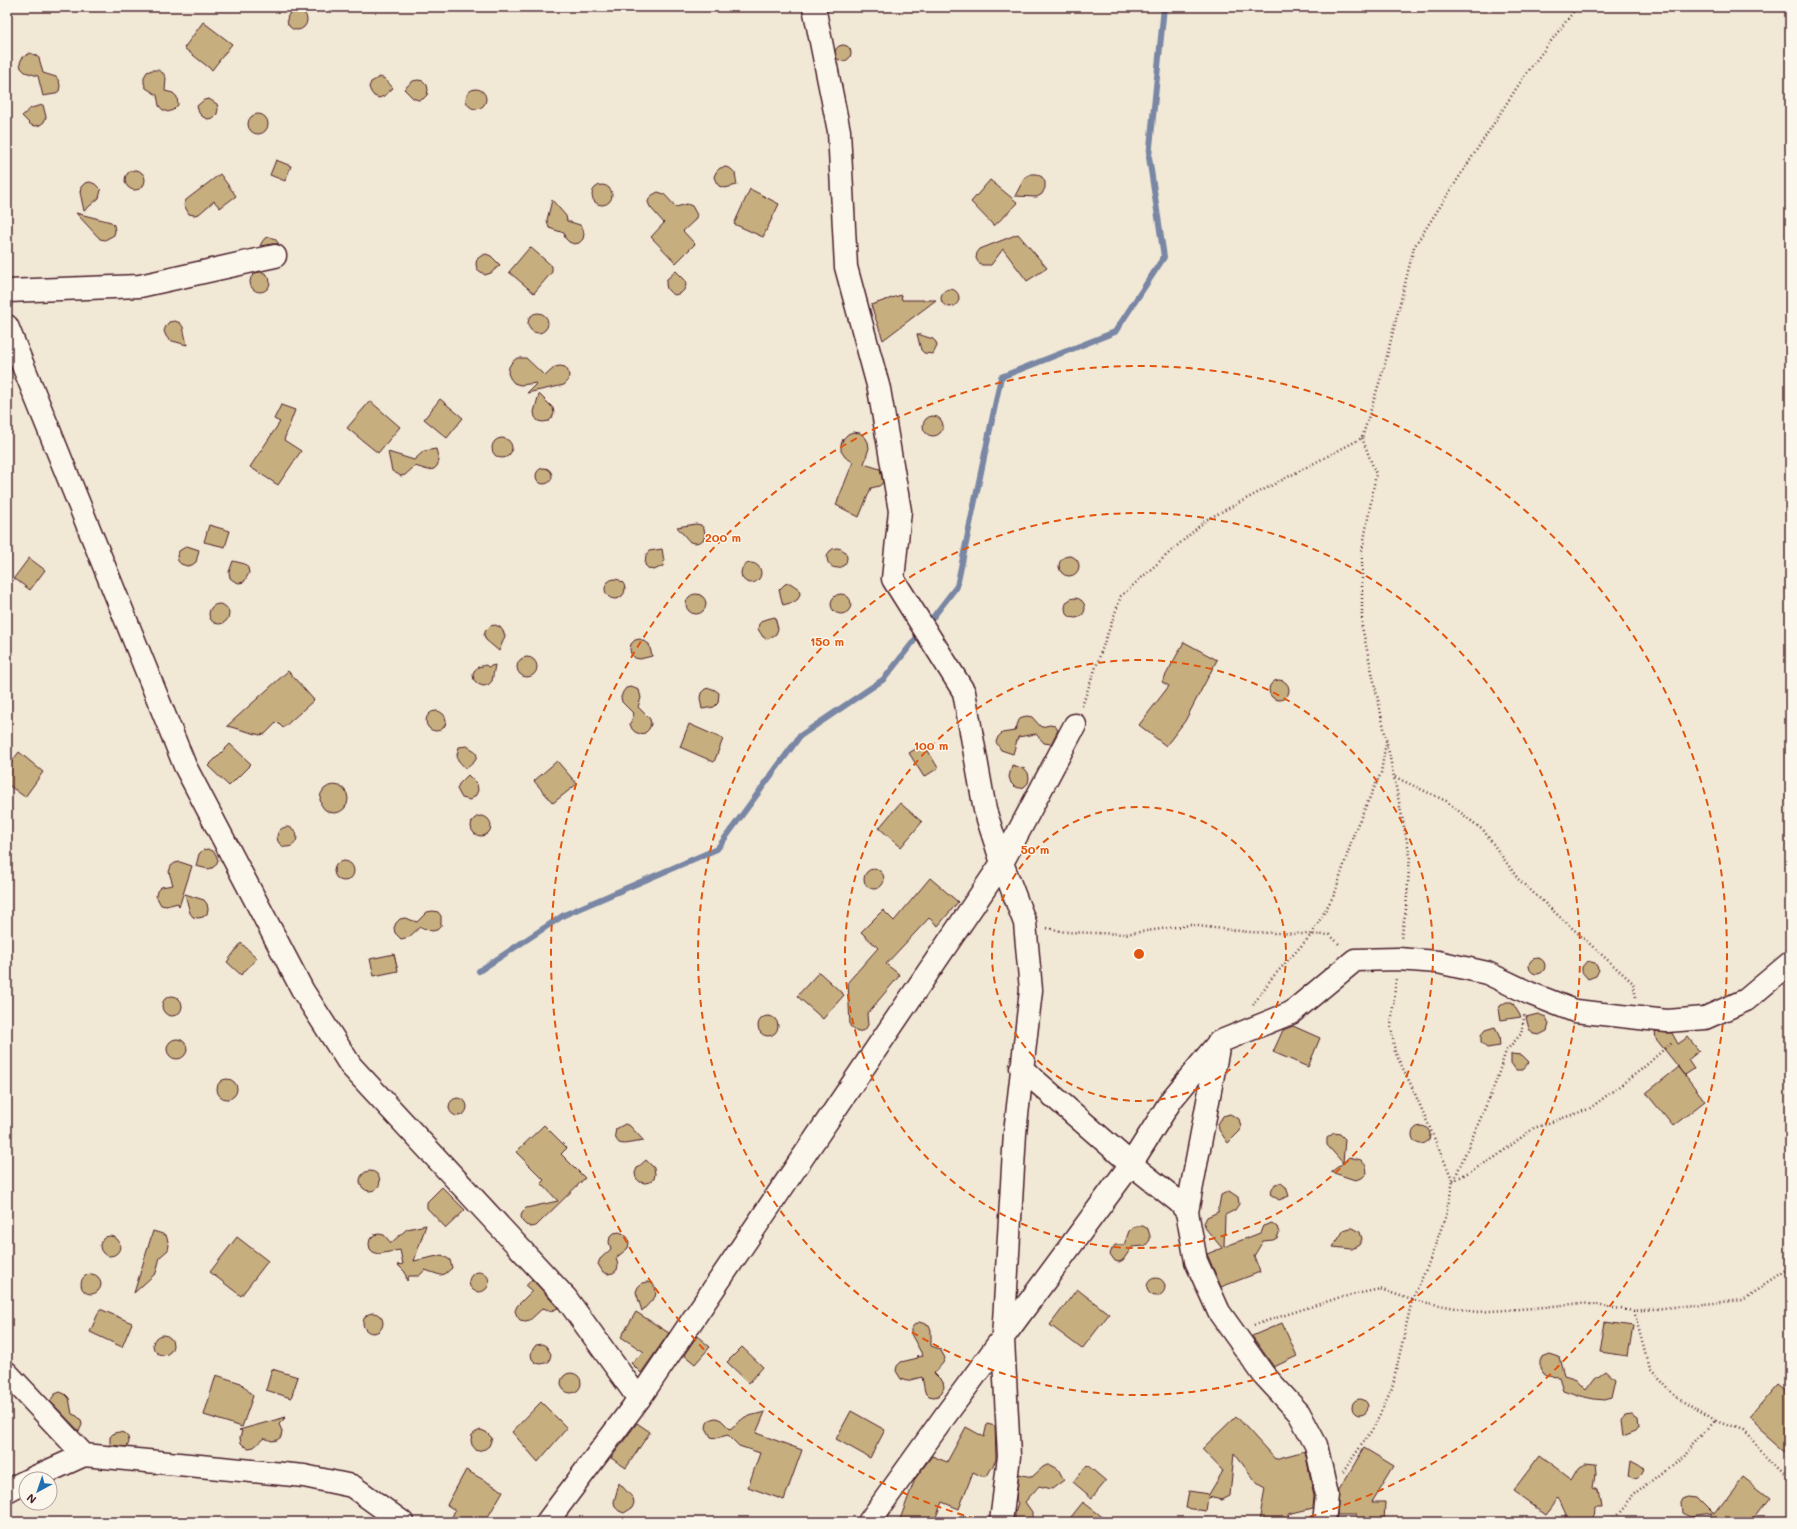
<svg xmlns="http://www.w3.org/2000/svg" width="1797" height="1529" font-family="Mali,sans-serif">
<rect width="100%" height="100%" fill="#f1e8d6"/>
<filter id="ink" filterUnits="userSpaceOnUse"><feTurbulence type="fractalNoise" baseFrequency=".025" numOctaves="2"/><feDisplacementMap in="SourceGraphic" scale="8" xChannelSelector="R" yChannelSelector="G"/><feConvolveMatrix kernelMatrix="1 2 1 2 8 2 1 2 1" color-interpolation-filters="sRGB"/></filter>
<g filter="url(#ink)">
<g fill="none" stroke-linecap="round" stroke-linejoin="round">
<path stroke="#7986a4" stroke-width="6" d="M927,625l30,-39 44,-209 114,-45 49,-75 -15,-100 15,-150
M479,971l85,-56 153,-66 83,-113 84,-57 37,-47"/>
</g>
<path fill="#c7ae7e" stroke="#4a1f2b" d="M287 20a10 10 0 1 1 20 0a10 10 0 1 1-20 0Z
M203,22l29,22 -20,26 -28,-22z
M835 53a8 8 0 1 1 16 0a8 8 0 1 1-16 0Z
M30,53l5,2 4,3 4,15 13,4 3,4 1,5 -1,5 -4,3 -12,2 -5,-20 -13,-4 -4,-4 -1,-5 2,-5z
M152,70h6l5,3 3,5 -1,13 8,2 4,4 1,8 -5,5 -5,2 -5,-2 -4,-4 -2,-11 -11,-7 -2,-5v-6l3,-5z
M380,77l5,2 8,9 -9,8 -5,2 -5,-2 -3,-4 -2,-5 2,-5z
M418,80l5,1 4,4 1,5 -1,5 -4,4 -5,1 -5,-2 -9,-9 9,-8z
M466 99a10 10 0 1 1 20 0a10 10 0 1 1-20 0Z
M209,99l8,5 1,5 -1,5 -4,4 -5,1 -5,-2 -4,-4 -2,-7 7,-6z
M43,105l3,12 -2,5 -4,3 -4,1 -5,-1 -9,-9 9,-8z
M248 124a10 10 0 1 1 20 0a10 10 0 1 1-20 0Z
M276,160l15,6 -6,15 -15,-6z
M726,167l5,2 4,4 2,12 -12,3 -6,-2 -3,-4 -2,-5 2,-5 4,-4z
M125 180a10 10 0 1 1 20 0a10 10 0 1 1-20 0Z
M220,174l16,22 -16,12 -6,-7 -15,13 -5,1 -5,-1 -5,-9 2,-5z
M1031,174h5l6,3 3,5v6l-3,6 -5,3 -22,-1 10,-19z
M990,180l28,23 -24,23 -23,-24z
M90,182l5,2 6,6 -2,8 -15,13 -4,-19 1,-5 4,-4z
M592 195a10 10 0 1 1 20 0a10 10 0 1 1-20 0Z
M750,189l29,15 -16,33 -29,-13z
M658,192l6,2 12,13 11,-3 5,2 5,9 -2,5 -12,11 12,13 -19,19 -25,-26 13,-14 -14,-16 -2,-5 2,-5 4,-3z
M552,200l14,16 1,5 13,4 3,4 1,5 -1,5 -4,4 -5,1 -5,-2 -4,-4 -1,-5 -15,-5 -2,-8z
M76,213l35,9 3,3 1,6 -1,4 -9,5 -5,-1z
M1018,234l29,34 -20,13 -24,-32 -12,16h-9l-4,-3 -2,-4 1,-5 3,-4z
M270,237l5,2 4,5h-7l-12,2 2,-4 3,-4z
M530,247l22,19v6l-18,21 -25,-21z
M486,254l5,2 9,9 -9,8 -6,2 -8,-6 -1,-5 1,-5 4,-3z
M676,271l9,9 1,5 -2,5 -3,3 -6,2 -4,-2 -4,-4 -1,-5 1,-5z
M250 282a10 10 0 1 1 20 0a10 10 0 1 1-20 0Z
M941 298a9 9 0 1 1 18 0a9 9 0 1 1-18 0Z
M901,295l1,5h34l-53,40 -12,-35z
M528 323a10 10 0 1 1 20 0a10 10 0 1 1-20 0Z
M175,321l5,2 3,4 4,18 -18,-5 -3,-4 -2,-5 2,-5 3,-4z
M917,334l16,5 3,3 1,4 -4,8 -9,-1 -3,-3z
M517,358h9l19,18 10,-9 5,-1 5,1 3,4 1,5 -1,5 -4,4 -37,8 10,-10 -17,2 -6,-2 -4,-5 -2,-5 1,-6 3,-5z
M539,394l14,14 1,5 -2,5 -3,3 -6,1 -5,-1 -3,-4 -1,-5z
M440,399l23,19 -16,20 -23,-19z
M370,401l30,26 -22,26 -31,-25z
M281,405l14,5 -11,30 17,11 -23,34 -28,-18 30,-45 -6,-3z
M923 426a10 10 0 1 1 20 0a10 10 0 1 1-20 0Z
M853,432l7,1 5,4 3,5 1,6 -5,16 16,5 3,14 -4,3 -8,2 -12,29 -23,-12 17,-43 -8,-5 -4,-6v-6l2,-6 5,-5z
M492 448a10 10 0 1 1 20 0a10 10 0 1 1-20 0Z
M436,449l3,12 -2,5 -3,3 -6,1 -13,-4 -10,9 -4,1 -9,-5 -4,-19 26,8 10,-9z
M536 476a8 8 0 1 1 16 0a8 8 0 1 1-16 0Z
M696,524l5,1 3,4 1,5 -1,5 -4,3 -5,1 -5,-1 -13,-15z
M209,525l21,6 -5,16 -21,-5z
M187,546l12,4 -3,12 -4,3 -5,1 -6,-2 -3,-3 -1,-5 2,-5z
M827 558a10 10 0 1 1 20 0a10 10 0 1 1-20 0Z
M662,549l2,12 -1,5 -9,4 -5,-1 -4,-4 1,-10 3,-4z
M1059 566a10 10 0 1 1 20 0a10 10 0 1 1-20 0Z
M29,558l16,12 -15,20 -16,-12z
M233,561l12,3 3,4 1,5 -5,9 -5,1 -5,-2 -4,-3 -1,-6z
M741 573a10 10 0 1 1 20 0a10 10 0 1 1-20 0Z
M605 589a10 10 0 1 1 20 0a10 10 0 1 1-20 0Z
M790,583l9,6 1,5 -2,5 -4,3 -11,3 -4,-15 6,-6z
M831 604a10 10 0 1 1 20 0a10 10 0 1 1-20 0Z
M686 604a10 10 0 1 1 20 0a10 10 0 1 1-20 0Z
M1065 608a10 10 0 1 1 20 0a10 10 0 1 1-20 0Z
M209 614a10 10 0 1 1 20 0a10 10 0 1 1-20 0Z
M775,617l3,12 -2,5 -8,5 -5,-2 -5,-8 1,-5 4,-4z
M495,625l5,2 3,4 2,5 -6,15 -13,-11 -2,-5 2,-5 4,-4z
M640,639l9,5 3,12 -12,3 -5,-1 -4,-4 -1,-5 1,-5 4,-4z
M1184,642l33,18 -32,61 -19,25 -27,-21 30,-39 -7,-4z
M517 667a10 10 0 1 1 20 0a10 10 0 1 1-20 0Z
M486,665l2,2 7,-2 -3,16 -4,4 -5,1 -5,-2 -4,-4 -1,-5 1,-4 4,-4z
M288,671l26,29 -31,28 -6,-6 -12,12 -5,1 -33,-9z
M1269 690a10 10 0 1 1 20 0a10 10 0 1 1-20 0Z
M631,687l8,3 2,8 -3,9 12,12 1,5 -2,5 -4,4 -5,1 -5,-2 -3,-3 -2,-5 4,-10 -12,-12 -1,-5 2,-5 3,-4z
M710,688l5,2 4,3 -1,10 -4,4 -12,2 -2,-11 1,-5 4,-4z
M426 721a10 10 0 1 1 20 0a10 10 0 1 1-20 0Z
M1027,716l5,1 9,10 9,-2 5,1 3,4 -7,14 -7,-1 -8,-9 -18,3 -5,17 -12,-4 -5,-8 2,-5 4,-4 13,-2 4,-11 3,-3z
M689,724l34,15 -9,23 -34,-15z
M230,744l21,20 -22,22 -21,-20z
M924,744l14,24 -14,9 -15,-24z
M467,746l8,5 2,5 -2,5 -9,8 -8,-9 -1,-5 2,-8z
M19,752l24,20 -18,25 -18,-13v-16z
M557,761l20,23 -24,19 -19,-22z
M1012,765l13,4 3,4 1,5 -1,5 -4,4 -5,1 -5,-2 -3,-3 -2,-6z
M468,775l9,9 1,6 -2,5 -6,5 -8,-2 -5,-9 2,-5z
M320 799a14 14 0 1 1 28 0a14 14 0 1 1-28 0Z
M900,803l22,19 -21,25 -22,-19z
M471 826a10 10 0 1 1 20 0a10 10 0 1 1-20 0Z
M277 837a10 10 0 1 1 20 0a10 10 0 1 1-20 0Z
M208,849l5,2 3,4 2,5 -2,5 -4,3 -4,1 -12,-3 3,-12 4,-4z
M334 871a10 10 0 1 1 20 0a10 10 0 1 1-20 0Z
M180,862l12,4 -13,41 -1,-4 -12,3 -5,-1 -5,-9 1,-5 4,-4 12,-2 -4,-13 2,-6 4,-3z
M864 879a10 10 0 1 1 20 0a10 10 0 1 1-20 0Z
M930,878l28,24 -20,24 -9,-8 -43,46 14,11 -33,39 1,11 -3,5 -8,2 -7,-6 -2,-44 30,-34 -17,-16 22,-22 11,11z
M185,894l19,6 3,4 1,5 -1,5 -4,3 -5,1 -5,-1 -3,-4z
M433,911l5,1 3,4v10l-4,4 -5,1 -12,-4 -11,10 -8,2 -6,-6 -1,-5 2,-5 4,-4 5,-1 12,4 10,-10z
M241,943l16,15 -16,17 -14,-13z
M394,954l4,17 -24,5 -4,-17z
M1529 966a8 8 0 1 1 16 0a8 8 0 1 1-16 0Z
M1587,961l8,2 4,7 -3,6 -8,3 -6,-7v-5z
M819,972l25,23 -21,24 -26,-23z
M162 1006a10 10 0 1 1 20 0a10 10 0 1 1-20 0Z
M1506,1002h6l9,15 -20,3 -2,-11 1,-3z
M1538,1014l8,3 3,7 -2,7 -8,4 -6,-1 -4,-5 -3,-12z
M758 1026a10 10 0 1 1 20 0a10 10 0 1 1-20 0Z
M1293,1026l27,12 -12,29 -35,-15 10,-22z
M1495,1027l4,9 1,10 -13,2 -6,-5v-8l4,-5z
M1655,1032l17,1 6,11 10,-7 11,14 -11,9 6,9 -9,6 -29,-36z
M167 1049a10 10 0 1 1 20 0a10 10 0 1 1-20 0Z
M1511,1054l11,1 7,7 -7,8h-6l-5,-7z
M1679,1067l26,34 -32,25 -27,-33z
M217 1089a10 10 0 1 1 20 0a10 10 0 1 1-20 0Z
M449 1107a9 9 0 1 1 18 0a9 9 0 1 1-18 0Z
M1230,1114l9,5 2,8 -1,4 -12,12 -9,-13 -1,-6 5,-8z
M625,1124l5,2 14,15 -20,3 -5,-1 -3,-4 -1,-5 1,-5z
M544,1125l23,23 -6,6 24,24 -49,48 -5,1 -5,-2 -4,-4 -1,-5 2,-5 3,-3 32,-7 -17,-18 3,-3 -28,-28z
M1412 1135a9 9 0 1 1 18 0a9 9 0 1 1-18 0Z
M1334,1133l6,1 5,5 -2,24 6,-6 12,3 5,6 1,7 -5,5 -7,2 -24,-8 12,-9 -16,-18v-7z
M646,1160l8,8 1,6 -1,5 -4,3 -5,1 -5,-1 -4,-4 -1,-5 2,-5z
M360 1181a10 10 0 1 1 20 0a10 10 0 1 1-20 0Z
M1281,1183l5,4 3,9 -10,4 -9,-6 5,-10z
M442,1187l23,23 -19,18 -19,-20v-6z
M1229,1191l9,6 1,7 -4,6 -10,5 -1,32 36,-14 3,-7 9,-3 5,4 2,6 -2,5 -4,2 -10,1 -9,15 6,16 -39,15 -14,-33 15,-6 -16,-19 -2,-6 3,-6 11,-5 3,-17z
M426,1225l-12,36 28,-6 8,5 2,8 -7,6 -5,1 -15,-5 -6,6h-10l-2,5 -2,-9 -7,-7 5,-1 -3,-14 -22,4 -5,-2 -3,-3 -1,-5 1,-5 4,-4 5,-1 5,1 7,8 16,-14z
M1135,1226h8l5,3 2,7v4l-5,6 -13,1 -9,13 -4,2 -4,-1 -5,-7 2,-5 3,-4h9l5,-14z
M1350,1228h3l7,4 2,7 -3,6 -7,4 -19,-2 11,-17z
M153,1231l13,4 3,10 -1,5 -8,7 -4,16 -22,20z
M619,1232l5,2 4,4 1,5 -1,5 -12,10 2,7 -1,5 -4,3 -5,1 -5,-2 -5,-8 2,-5 11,-10 -2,-7 1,-5 4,-4z
M100 1246a10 10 0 1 1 20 0a10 10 0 1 1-20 0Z
M237,1237l31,24 -27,35 -31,-24z
M469 1282a10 10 0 1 1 20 0a10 10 0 1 1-20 0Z
M81 1284a10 10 0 1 1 20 0a10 10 0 1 1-20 0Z
M1147 1287a9 9 0 1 1 18 0a9 9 0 1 1-18 0Z
M532,1279l26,29 -7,3 -8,-3 -13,12 -5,1 -5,-1 -3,-4 -2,-5 2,-5 15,-15 -6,-5z
M647,1282l5,1 3,4 1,5 -1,5 -13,14 -6,-19 2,-5 4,-4z
M1077,1289l32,25 -27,35 -32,-24z
M100,1309l32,14 -10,24 -32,-15z
M636,1312l33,21 -28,40 -10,-10 13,-11 -23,-15z
M363 1323a10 10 0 1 1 20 0a10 10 0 1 1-20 0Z
M919,1322l10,3 2,5v16l9,3 5,9 -2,5 -9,10 9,9 1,5 -2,5 -4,4 -4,1 -5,-1 -4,-4 -3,-15 -16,4 -5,-2 -5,-8 1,-5 4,-4 17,-4 -1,-3 2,2 4,-1 -12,-22v-5l3,-4z
M1605,1322l28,4 -5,30 -28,-4z
M1282,1323l15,33 -23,11 -22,-31z
M153 1345a10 10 0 1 1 20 0a10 10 0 1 1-20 0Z
M697,1336l13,11 -15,17 -11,-9z
M542,1344l4,2 5,8 -2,8 -8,2 -5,-1 -4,-4 -1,-5 2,-5 3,-4z
M742,1347l21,20 -14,16 -22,-21z
M1550,1354l9,3 5,18 10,3 12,12 9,-12 10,-7 10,9 -4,18 -6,2 -11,-1 -14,-3 -17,-6 -4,-13 -12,-1 -3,-2 -4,-6v-8l2,-3z
M272,1369l26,8 -7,21 -25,-8z
M561 1383a10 10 0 1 1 20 0a10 10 0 1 1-20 0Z
M216,1375l25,8 12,13 -11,31 -38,-12z
M1779,1383l11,9v64l-42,-37z
M60,1392l5,2 4,4 3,16 5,2 4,4 1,5 -3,6 -29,-30 5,-7z
M1352 1407a8 8 0 1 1 16 0a8 8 0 1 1-16 0Z
M541,1402l26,26 -29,34 -26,-30z
M851,1411l34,19 -15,28 -34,-19z
M765,1412l-9,21 46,17 -18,50 -36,-13 12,-34 -21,-7 -11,-11 -12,3 -5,-1 -5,-9 1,-5 4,-4 5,-1 5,2 9,9 15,-12z
M1632,1413l6,4 1,9 -3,4 -13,5 -2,-15 3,-6z
M1236,1416l39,43 30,-8 9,45 -1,12 -25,6 2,8h-31l6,-34 -7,-4 -24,-31 -4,43 -8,4 -14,-3 -2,14 -20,-3 3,-17 19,3v2l15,-25 -21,-22z
M286,1417l-7,7 3,7 -1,6 -4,3 -5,1 -8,-3 -10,9 -5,1 -5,-2 -3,-3 -1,-5 2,-7 -3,-1z
M637,1423l13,9 -24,36 -15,-10z
M987,1424l8,2 1,34 -9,16h-6l-8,-4 -14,37 -17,-7 -8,20h-35l16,-43 17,-23 15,6 19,-35 18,10z
M481,1430l5,2 6,6 -3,8 -4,3 -8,2 -5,-6 -1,-5 1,-5 4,-3z
M119,1432l5,1 4,4 1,5 -2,5 -17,-2v-8l4,-4z
M1364,1448l30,18 -22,36h13l-1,20h-28v-7h-19l2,-25z
M1540,1455l32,24 7,-12 5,-4 11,1 1,10 -2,12 4,2 3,18h-7l-1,16h-25l-11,-24 -12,16 -32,-23z
M1628,1461l15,8 -5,9 -6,1 -6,-2z
M1047,1465h4l7,4 6,11 -12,9 -13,-3 -14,16 7,10v10h-17v-10l3,-9 -2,-3 3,-26 13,3 11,-10z
M1087,1465l19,16 -14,17 -19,-16z
M466,1470l37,21 -18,31h-35l5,-12 -8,-5z
M1743,1477l27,21 -18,24h-44l6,-8 -22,3 -8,-4 -1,-11 2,-4 7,-2 7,1 16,16z
M619,1483l14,15 1,5 -2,5 -8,5 -5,-2 -4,-4 -1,-5z
M1083,1502l26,20h-42z"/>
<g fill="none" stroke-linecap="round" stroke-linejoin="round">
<defs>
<path id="minor" d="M814,7l25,124 7,136 33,122 21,122 -7,68 71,113 21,118 17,53 23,60 6,67 -16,143 -12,206 6,117 -8,66
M7,291l133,-5 135,-30
M7,326l178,440 118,225 48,75 215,232 73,101
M1021,1068l110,96 48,38 8,10 9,49 23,51 45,63 35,38 17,32 11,50 -3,27
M1187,1212l32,-169
M7,1373l77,82
M31,1479l53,-24 220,21 48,10 50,36
M7,1491l19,-10
M547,1522l92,-123 363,-536 73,-138
M869,1522l76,-106 186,-252 41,-65 47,-57 72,-29 64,-53 43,-1 40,3 49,11 42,20 46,18 92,10 38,-3 41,-18 44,-37"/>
</defs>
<use href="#minor" stroke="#4a1f2b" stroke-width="25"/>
<path stroke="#4a1f2b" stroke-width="2.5" stroke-dasharray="1 3" stroke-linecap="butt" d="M1362,438l14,36 -14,77v76l17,77 31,152 -4,53 -5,30
M1082,706l39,-110 85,-76 156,-82 23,-74 29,-117 111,-172 52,-68
M1395,777l51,24 38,30 34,48 115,104 3,14
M1047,928l18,4 60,2 65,-9 58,7 82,3 10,10
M1253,1005l18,-26 41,-45 23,-41 20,-63 26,-57 5,-32
M1454,1180l40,-93 12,-36 15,-17 4,-21
M1453,1181l41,-23 40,-30 55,-19 53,-40 31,-28
M1634,1311l15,57 28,30 38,23 26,10 49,49
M1254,1325l84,-27 42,-9 32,11 65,12 57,-4 48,-5 52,8 108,-11 48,-32
M1343,1472l31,-45 18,-39 20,-88 16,-35 18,-50 7,-34 -41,-94 -17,-35 -4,-26 5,-47
M1610,1522l23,-26 53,-44 29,-31"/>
<use href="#minor" stroke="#fbf7ec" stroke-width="22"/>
</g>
</g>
<g fill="none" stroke="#e0560e" stroke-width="2" stroke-dasharray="7 5">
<circle cx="1139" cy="954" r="147"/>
<circle cx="1139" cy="954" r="294"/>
<circle cx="1139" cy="954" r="441"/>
<path d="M987 1522A588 588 0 1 1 1291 1522"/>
</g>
<circle cx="1139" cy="954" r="6" fill="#e0560e" stroke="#fbf7ec" stroke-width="2"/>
<g font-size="12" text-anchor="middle" font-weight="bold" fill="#e0560e" stroke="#fbf7ec" stroke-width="3" stroke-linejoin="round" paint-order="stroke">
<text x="723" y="542">200 m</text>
<text x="827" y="646">150 m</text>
<text x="931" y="750">100 m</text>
<text x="1035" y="854">50 m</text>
</g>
<rect width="1797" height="1529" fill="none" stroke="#fbf7ec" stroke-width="24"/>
<rect x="12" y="12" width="1773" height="1505" fill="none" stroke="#4a1f2b" stroke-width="1.5" filter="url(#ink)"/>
<g transform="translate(38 1491) rotate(220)"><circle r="19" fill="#fbf7ec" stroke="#b4a19f"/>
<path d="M0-3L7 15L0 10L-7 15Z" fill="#1f6fb2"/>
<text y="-6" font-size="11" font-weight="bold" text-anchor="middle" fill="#4a1f2b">N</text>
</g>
</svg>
